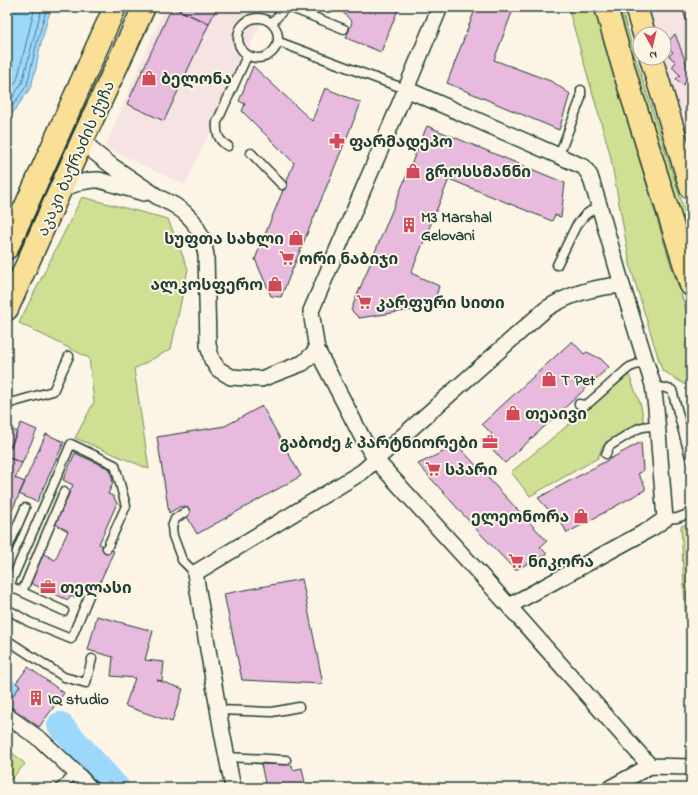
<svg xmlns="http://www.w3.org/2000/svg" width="698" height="795" font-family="'Indie Flower','Noto Sans Georgian',sans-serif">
<rect width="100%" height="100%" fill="#fcf5e5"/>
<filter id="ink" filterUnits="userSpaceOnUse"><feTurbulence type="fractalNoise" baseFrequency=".025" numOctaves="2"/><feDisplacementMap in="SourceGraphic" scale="8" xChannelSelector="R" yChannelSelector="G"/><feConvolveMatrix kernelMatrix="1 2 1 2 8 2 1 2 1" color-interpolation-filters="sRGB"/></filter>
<g filter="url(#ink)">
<path fill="#f6e3e3" d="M165,7h103l-83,178 -80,-38z
M642,7h49v152l-32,-101h5v-24h-13z"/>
<path fill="#cfdf93" stroke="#778e64" d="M568,7h28l26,95 48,160 21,62v74l-4,-12 -25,-16 -31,-101 -21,-115z
M616,7h5l12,43 58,181v16l-51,-159z
M82,197l86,22 20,50 -17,80 -37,20 15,100 -74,-31 19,-36 -5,-44 -70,-35z
M629,375l12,31 3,18 -42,23 -4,11 -68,38 -19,-24z
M691,523v211l-10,-208z
M7,748l18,16 -18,20z"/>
<path fill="#9cd7fc" stroke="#6a99ac" d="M7,7h44l-11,40 -4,21 -5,19 -24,34z"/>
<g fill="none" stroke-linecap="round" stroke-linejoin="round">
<path stroke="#517b84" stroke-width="1" d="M7,95l10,-15 18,-73
M7,106l15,-23 20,-76
M7,114l20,-29 9,-39 11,-39"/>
<path stroke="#9cd7fc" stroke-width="26" d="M7,692l1,1
M60,725l57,63"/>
</g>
<path fill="#e7bade" stroke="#1f3d34" d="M172,7l37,17 -45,97 -37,-17z
M181,7h36l-8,17 -30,-14z
M338,7h61l-18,45 -35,-14 6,-16z
M476,7h38l-20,53 59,22 17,12 -11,36 -112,-47z
M681,7h10v24z
M675,34l16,42 -8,9 -7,-6 4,-4 -8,-8 4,-5 -7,-6 4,-4 -8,-7z
M253,66l59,55 13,-33 36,15 -80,194 -10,-1 -16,-37 39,-96 -52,-52 3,-7 -6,-3z
M691,84v22l-6,-20z
M691,108v19l-6,-18z
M427,126l138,57 -4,34 -6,-2 -3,6 -103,-42 -38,94 28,13 -3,10 3,10 -80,12 -8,-8z
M572,341l12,13 3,-2 14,7 8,8 -104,96 -20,-22 7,-7 -10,-10z
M262,406l39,70 -104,58 -16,-28 -12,7 -12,-76 68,-11z
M21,423l16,7 -15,33 -15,-6v-3z
M7,427l10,5 -6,15 -4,-2z
M46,434l18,8 -27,60 -18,-8z
M641,442l2,29 -5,3 7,12v4l-78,43 -8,-15 -2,1 -19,-21z
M459,447l88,94 -7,6 7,7 -32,16 -39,-41 -58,-65 29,-14 4,4z
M75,453l35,16 3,14 -5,11 5,2 4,7 -18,41 15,7 -19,42 -8,-4 -13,8 -4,-1 -2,4 -40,-18 14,-29 13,7 13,-29 -13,-7 18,-39 -10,-5z
M7,457l15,6 -7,15 10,4 -18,39z
M302,579l21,105 -81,-4 -18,-86z
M97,616l56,15 -8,29 19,2 -2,19 -5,-1 26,9 -11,33 -47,-16 10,-28 -24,-2 2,-19 -25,-7z
M28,667l36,26 -25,34 -32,-23 13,-18 -4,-3z
M261,764l31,1 1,5 9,-2 4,20h-40z"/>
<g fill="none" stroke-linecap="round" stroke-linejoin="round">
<defs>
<path id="lane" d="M289,7l55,22
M238 38a20 20 0 1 1 40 0a20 20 0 1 1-40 0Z
M272,23l14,-16
M279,42l107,40 20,7
M228,146c-10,-5 -12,-13 -11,-24l30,-66
M251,153l31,32
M559,155l22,-57v-8
M557,265l19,-39 9,-11 14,-10
M653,385l19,5 19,71
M7,404l46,-13 16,-35
M579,404l6,1 5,-3 36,-32 4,-3 16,-6
M606,454l3,-7 2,-2 26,-16 6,-2 14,-2
M185,512l-10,7 -3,8 1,9 9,24 13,13
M665,519l12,-1 14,-5
M7,550l18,-42
M9,586l55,25
M7,591l64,-147 44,21 11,41 -19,42
M22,592l42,-100
M7,609l22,13 42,17 20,-48
M7,640l57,37 22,6 6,-24
M218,710l54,2 27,-5
M227,757l59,3
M60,788l16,-15"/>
<path id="street" d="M440,7l-44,106 -85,198 6,39 46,89 13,21 123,135 151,171 41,1
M406,89l178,78 6,9 9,29 23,80 31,100 3,23 9,111 -13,9 -143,78
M83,139l11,13 18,14 46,31 16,8 10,7 9,9 5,9 5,11 3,14 2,90 4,15 6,9 13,8 30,2 42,-16 14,-13
M60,190c13,-5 25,-11 39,-10l45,13
M7,716l34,24 35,33 14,15
M233,788l-11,-56 -27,-159 167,-101 184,-163c23,-15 47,-22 76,-24
M610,788l40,-22"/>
<path id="primary" d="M7,248l108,-241
M7,309l76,-170 61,-132"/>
<path id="highway" d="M606,7l21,73 64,205
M636,7l8,27
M651,58l40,130"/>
</defs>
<use href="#lane" stroke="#1f3d34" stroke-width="11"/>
<use href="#street" stroke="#1f3d34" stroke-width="18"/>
<use href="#primary" stroke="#1f3d34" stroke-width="25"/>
<use href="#highway" stroke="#1f3d34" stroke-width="25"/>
<use href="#lane" stroke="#fcf5e5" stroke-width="8"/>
<use href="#street" stroke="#fcf5e5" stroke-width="15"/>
<use href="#primary" stroke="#fadf96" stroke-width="22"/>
<use href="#highway" stroke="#fadf96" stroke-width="22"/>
</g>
</g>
<defs>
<symbol id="shop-bare" viewBox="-9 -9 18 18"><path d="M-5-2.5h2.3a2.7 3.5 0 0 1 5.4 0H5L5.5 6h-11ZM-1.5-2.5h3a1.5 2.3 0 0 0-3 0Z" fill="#d1495b" stroke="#fcf5e5" stroke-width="2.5" paint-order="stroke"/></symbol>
<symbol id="pharmacy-bare" viewBox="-9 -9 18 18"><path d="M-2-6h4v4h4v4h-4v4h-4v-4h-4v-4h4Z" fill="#d1495b" stroke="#fcf5e5" stroke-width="2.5" paint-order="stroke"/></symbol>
<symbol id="building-bare" viewBox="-9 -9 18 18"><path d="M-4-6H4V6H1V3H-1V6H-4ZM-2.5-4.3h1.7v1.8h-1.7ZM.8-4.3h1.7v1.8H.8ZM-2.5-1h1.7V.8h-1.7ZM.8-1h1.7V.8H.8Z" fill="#d1495b" stroke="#fcf5e5" stroke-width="2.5" paint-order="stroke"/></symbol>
<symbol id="supermarket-bare" viewBox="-9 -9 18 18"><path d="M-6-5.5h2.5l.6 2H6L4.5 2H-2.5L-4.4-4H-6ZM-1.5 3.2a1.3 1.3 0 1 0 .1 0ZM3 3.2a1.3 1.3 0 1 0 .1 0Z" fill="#d1495b" stroke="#fcf5e5" stroke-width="2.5" paint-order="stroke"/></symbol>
<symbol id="office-bare" viewBox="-9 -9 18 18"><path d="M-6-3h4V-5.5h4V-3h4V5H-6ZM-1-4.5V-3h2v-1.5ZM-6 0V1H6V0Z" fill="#d1495b" stroke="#fcf5e5" stroke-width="2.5" paint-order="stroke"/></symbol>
</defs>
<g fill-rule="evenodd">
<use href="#shop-bare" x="138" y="67" width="22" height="22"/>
<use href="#pharmacy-bare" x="326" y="130" width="22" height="22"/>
<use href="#shop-bare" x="402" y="160" width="22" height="22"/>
<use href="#building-bare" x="398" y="214" width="22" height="22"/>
<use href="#shop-bare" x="285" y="227" width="22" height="22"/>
<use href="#supermarket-bare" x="276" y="247" width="22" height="22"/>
<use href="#shop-bare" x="264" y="273" width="22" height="22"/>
<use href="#supermarket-bare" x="353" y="291" width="22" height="22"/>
<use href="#shop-bare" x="538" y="368" width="22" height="22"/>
<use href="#shop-bare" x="502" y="402" width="22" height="22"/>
<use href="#office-bare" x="479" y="431" width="22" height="22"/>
<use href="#supermarket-bare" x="422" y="458" width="22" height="22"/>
<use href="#shop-bare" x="570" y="505" width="22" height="22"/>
<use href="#supermarket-bare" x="505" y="550" width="22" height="22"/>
<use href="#office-bare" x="37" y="576" width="22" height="22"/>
<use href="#building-bare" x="25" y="687" width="22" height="22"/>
</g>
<g text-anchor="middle" stroke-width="4" stroke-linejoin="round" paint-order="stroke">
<g font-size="16" font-weight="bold" fill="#1f3d34" stroke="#fcf5e5" text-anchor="start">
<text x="161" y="84">ბელონა</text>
<text x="349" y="147">ფარმადეპო</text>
<text x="425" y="177">გროსსმანნი</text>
<text x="421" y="222">M3 Marshal<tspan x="421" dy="18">Gelovani</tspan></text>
<text x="284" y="244" text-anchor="end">სუფთა სახლი</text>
<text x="299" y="264">ორი ნაბიჯი</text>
<text x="263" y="290" text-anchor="end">ალკოსფერო</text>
<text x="376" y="308">კარფური სითი</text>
<text x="561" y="385">T Pet</text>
<text x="525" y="419">თეაივი</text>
<text x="478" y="448" text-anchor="end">გაბოძე &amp; პარტნიორები</text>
<text x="445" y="475">სპარი</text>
<text x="569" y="522" text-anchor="end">ელეონორა</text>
<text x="528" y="567">ნიკორა</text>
<text x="60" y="593">თელასი</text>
<text x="48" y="704">IQ studio</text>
</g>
<g font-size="16" fill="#1f3d34" stroke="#fcf5e5">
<text transform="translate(75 158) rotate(-66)" y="6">აკაკი ბაქრაძის ქუჩა</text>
</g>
</g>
<rect width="698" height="795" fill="none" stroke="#fcf5e5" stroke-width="24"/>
<rect x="12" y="12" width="674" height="771" fill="none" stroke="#1f3d34" stroke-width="1.5" filter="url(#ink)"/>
<g transform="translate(652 46) rotate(172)"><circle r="19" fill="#fcf5e5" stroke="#a4ab9e"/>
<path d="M0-3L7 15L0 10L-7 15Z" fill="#d1495b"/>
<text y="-6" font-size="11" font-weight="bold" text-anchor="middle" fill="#1f3d34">N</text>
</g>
</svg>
